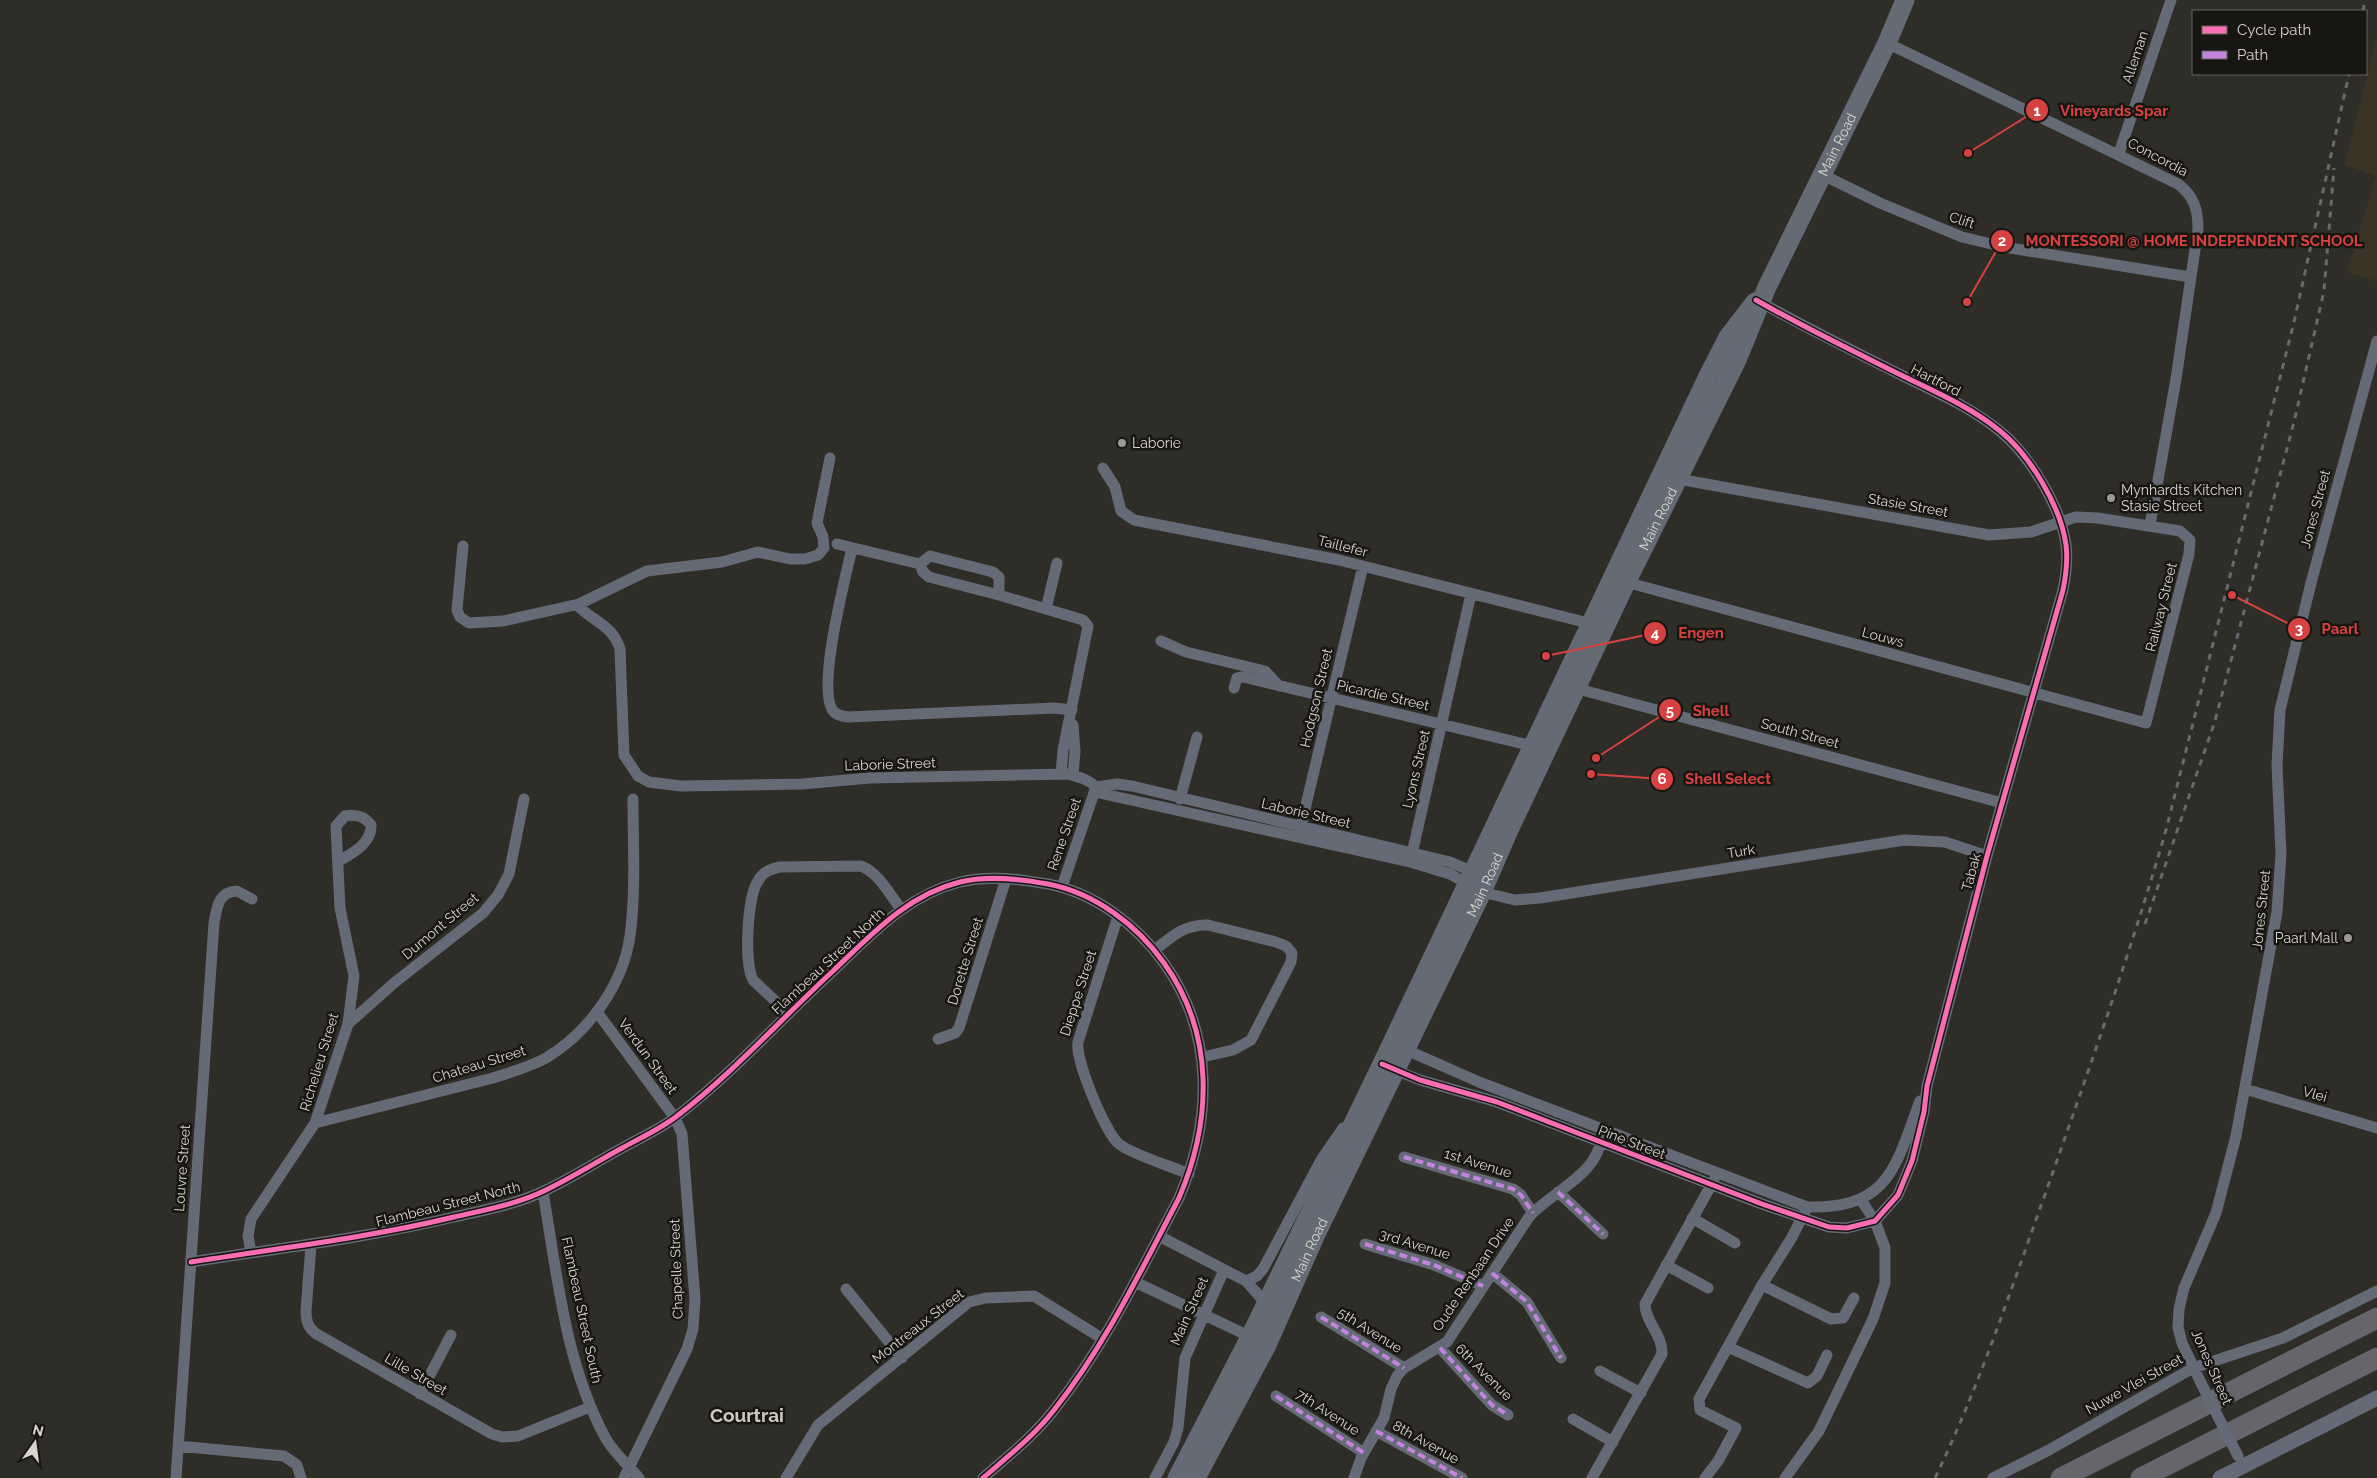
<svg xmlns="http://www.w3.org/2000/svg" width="2377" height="1478" font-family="Raleway,sans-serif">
<rect width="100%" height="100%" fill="#2e2d28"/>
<path fill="#3b3325" d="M2377,37v244l-30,-9 29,-96 -31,-11z"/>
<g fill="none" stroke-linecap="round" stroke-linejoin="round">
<path stroke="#656b76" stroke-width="11" d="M1887,43l291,141c16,12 20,25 20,45l-22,150 -26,146
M2119,153l52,-153
M1823,175l57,28 82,34 42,10 186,30
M1103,468l12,19 6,24 13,9 205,40 257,65
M837,544l83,20
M463,546l-6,64 3,7 9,6 34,-2 76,-17 68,-33 75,-9 36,-10 32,7h15l13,-4 6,-7 -1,-11 -6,-14 13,-65
M852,548c-6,28 -37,144 -18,164 4,4 9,4 14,5l206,-9 18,2
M920,564l3,8 6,5 70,18 84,25 5,6 -25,124 -2,24
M920,564l10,-8 63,16 6,5v18
M1622,581l524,142 43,-169 1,-14 -10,-9 -82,-13 -22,-1 -45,15 -42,3 -316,-57
M577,605c15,16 36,20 43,44l4,106 14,21 11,6 32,4 121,-2 68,-6 198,-4c11,3 20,5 28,13l-34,100
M1046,609l11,-46
M1161,641l25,11 79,19 14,15
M1571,687l431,116
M1234,688l3,-10 6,-1 290,69
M1073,725l2,26 -2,24
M1096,787l21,-3 15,2 318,76 28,12
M1095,792l315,70 40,12 32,18 33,8 25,-2 364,-58 41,2 42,14
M1180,799l17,-62
M1299,834l64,-268
M1411,858l60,-264
M1118,916l-40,126c-3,18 27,90 41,102 14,11 52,22 70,30
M1155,950c17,-14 30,-26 53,-25l68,17 10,4 6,7 -1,9 -40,78 -18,10 -30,7
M597,1012l78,106 7,16 13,165 -2,30 -6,20 -63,129
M788,1013l-35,-33c-9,-17 -6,-83 5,-99 5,-9 12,-12 22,-14l81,-1c17,6 29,29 40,43
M348,1024l46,-41 89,-70 15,-18 11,-21 15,-75
M938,1039l17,-6 4,-5 47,-149
M1402,1048l77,34 328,125c83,2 88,-40 113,-106
M1390,1068l30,12 77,22 265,102 67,23 18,1 28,-7 23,-26 14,-34 12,-49 3,-26 60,-230 76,-266c3,-15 5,-30 3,-45 -5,-38 -36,-89 -65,-113 -29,-24 -63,-39 -96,-55 -49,-25 -100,-49 -148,-77
M2245,1089l132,39
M315,1123l178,-45c18,-6 37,-11 53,-20 42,-25 77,-73 84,-122 6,-45 3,-92 3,-137
M1404,1157l109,32 8,6 12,18
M543,1192c14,82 22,171 62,245 8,15 23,28 34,41
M1558,1192l45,42
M1692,1218l43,25
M1159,1236l87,45 23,26
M1365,1244l69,21 49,21
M311,1245l-5,66c0,10 2,16 9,22l177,101 10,3 16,-1 72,-29
M251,1252l-3,-16 3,-17 64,-96 33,-99 6,-48 -14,-68 -4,-82 9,-10c11,-2 19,0 26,9 1,18 -18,28 -32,36
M191,1262c88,-14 176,-24 263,-45 31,-7 64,-13 92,-27 27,-13 52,-29 78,-43 18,-10 38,-19 53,-31 56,-43 104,-97 156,-145 38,-36 74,-76 127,-89 28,-7 60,-3 88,2 47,9 89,41 116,79 51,71 48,158 15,235 -38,72 -74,148 -125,212 -20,26 -47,47 -71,68
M1666,1265l42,23
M1492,1273l35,29 34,56
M1246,1281l11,-5 6,-7 58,-109 22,-32
M1135,1282l120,57
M1762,1285l69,34 12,-1 11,-20
M846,1289l56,69
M1321,1317l83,51
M1728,1347l80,36 9,-7 10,-21
M1440,1348l52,57 16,10
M1600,1371l41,22
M2201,1383l-19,-40 -4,-16 1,-18 5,-21 32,-75 20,-77 41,-224 4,-58 -4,-89 3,-55 31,-127 66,-242
M420,1394l31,-59
M1276,1396l88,57
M1573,1419l40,23
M1376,1431l86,47
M178,1446l106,10 13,9 4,13
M176,1478l38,-555c3,-16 4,-31 23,-32l15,8
M786,1478l32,-53 151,-123 17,-4 48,-2 69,43
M1155,1478l19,-36 4,-14 7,-70 39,-88
M1354,1478l7,-20 23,-40 7,-29 6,-13 7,-8 43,-26 82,-125c24,-27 69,-41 73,-82
M1592,1478l70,-124c1,-19 -17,-32 -17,-50l69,-124
M1705,1478l13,-17 18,-33 -36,-18 -1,-11 63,-114 29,-46 14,-27
M1785,1478l34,-47 54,-112 12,-36v-35l-10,-27 -14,-21
M1993,1478l56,-28 144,-82 90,-30 94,-47"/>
<path stroke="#656b76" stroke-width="15" d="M2220,1478l157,-80"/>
<g stroke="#656b74" stroke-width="19">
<path d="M1177,1478l73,-141 132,-273 326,-688 20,-39 27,-35"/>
<path id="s1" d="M1196,1478l71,-133 49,-111 166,-342 27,-62 117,-247 111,-223 30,-73 120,-244 18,-43"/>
</g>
<path stroke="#64666c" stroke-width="21" d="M2061,1478l316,-160
M2141,1478l236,-120"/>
<path stroke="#686a6f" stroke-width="3" stroke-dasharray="6 6" stroke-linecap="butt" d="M2363,11l2,-11
M2145,924l70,-203 79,-299 30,-131 10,-123
M1935,1478c45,-93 77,-192 112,-289 42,-120 84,-238 119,-359l128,-508 55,-248"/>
<path stroke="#656b76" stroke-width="11" d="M2201,1383l37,73"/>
<path stroke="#c483df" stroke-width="4" stroke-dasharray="8 4" stroke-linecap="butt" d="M1404,1157l109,32 8,6 12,18
M1558,1192l45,42
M1365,1244l69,21 49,21
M1492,1273l35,29 34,56
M1321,1317l83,51
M1440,1348l52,57 16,10
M1276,1396l88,57
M1376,1431l86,47"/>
<defs>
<path id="cycleway" d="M1382,1064l38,16 77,22 265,102 67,23 18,1 28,-7 23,-26 14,-34 12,-49 3,-26 60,-230 76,-266c3,-15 5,-30 3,-45 -5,-38 -36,-90 -66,-114 -28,-23 -62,-38 -95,-54 -50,-25 -100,-49 -149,-77
M191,1262c88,-14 176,-24 263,-45 31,-7 64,-13 92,-27 27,-13 52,-29 78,-43 18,-10 38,-19 53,-31 56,-43 104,-97 156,-145 38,-36 74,-76 127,-89 28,-7 60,-3 88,2 47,9 89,41 116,79 51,71 48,158 15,235 -38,72 -74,148 -125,212 -20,26 -47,47 -71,68"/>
</defs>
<use href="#cycleway" stroke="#181612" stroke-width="8"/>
<use href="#cycleway" stroke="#f96db3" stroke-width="5"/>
</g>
<g fill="#9c9a95" stroke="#181612" stroke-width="2">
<circle cx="1122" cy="443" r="5"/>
<circle cx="2111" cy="498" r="5"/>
<circle cx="2348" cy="938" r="5"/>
</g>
<g text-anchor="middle" stroke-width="5" stroke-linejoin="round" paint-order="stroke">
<g font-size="14" fill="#d8d5cf" stroke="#181612">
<text transform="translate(2135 57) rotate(-71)" y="5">Alleman</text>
<text dy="5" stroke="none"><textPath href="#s1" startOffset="1480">Main Road</textPath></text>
<text transform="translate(2158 157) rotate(28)" y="5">Concordia</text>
<text transform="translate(1962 220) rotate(18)" y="5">Clift</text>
<text transform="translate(1936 380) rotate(27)" y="5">Hartford</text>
<text transform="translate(1908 505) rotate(10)" y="5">Stasie Street</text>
<text transform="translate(2315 509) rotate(-75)" y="5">Jones Street</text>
<text dy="5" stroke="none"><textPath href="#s1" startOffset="1065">Main Road</textPath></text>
<text transform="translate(1343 546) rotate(14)" y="5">Taillefer</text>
<text transform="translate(2161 607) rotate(-76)" y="5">Railway Street</text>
<text transform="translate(1883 637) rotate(15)" y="5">Louws</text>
<text transform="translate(1383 695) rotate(13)" y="5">Picardie Street</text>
<text transform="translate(1316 698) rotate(-77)" y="5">Hodgson Street</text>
<text transform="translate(1800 733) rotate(15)" y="5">South Street</text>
<text transform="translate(890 764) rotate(-2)" y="5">Laborie Street</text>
<text transform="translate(1416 769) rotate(-77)" y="5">Lyons Street</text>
<text transform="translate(1306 813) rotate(13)" y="5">Laborie Street</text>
<text transform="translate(1064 834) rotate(-71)" y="5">Rene Street</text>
<text transform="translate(1741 851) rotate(-9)" y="5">Turk</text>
<text transform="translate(1971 872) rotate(-75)" y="5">Tabak</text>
<text dy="5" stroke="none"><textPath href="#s1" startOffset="660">Main Road</textPath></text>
<text transform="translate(2261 910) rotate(-84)" y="5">Jones Street</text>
<text transform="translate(440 926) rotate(-40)" y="5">Dumont Street</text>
<text transform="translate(828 961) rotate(-43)" y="5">Flambeau Street North</text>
<text transform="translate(965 961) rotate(-73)" y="5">Dorette Street</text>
<text transform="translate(1078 993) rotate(-72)" y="5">Dieppe Street</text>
<text transform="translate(648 1056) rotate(54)" y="5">Verdun Street</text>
<text transform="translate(319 1062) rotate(-73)" y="5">Richelieu Street</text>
<text transform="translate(479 1064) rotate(-17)" y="5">Chateau Street</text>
<text transform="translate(2315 1094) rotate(16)" y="5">Vlei</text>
<text transform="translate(1632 1142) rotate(21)" y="5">Pine Street</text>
<text transform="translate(1478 1163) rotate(17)" y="5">1st Avenue</text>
<text transform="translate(182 1168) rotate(-86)" y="5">Louvre Street</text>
<text transform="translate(448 1204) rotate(-14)" y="5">Flambeau Street North</text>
<text transform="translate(1415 1244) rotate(17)" y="5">3rd Avenue</text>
<text dy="5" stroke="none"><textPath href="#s1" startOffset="255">Main Road</textPath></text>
<text transform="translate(676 1269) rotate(-92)" y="5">Chapelle Street</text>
<text transform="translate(1473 1274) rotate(-56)" y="5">Oude Renbaan Drive</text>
<text transform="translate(582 1310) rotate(78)" y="5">Flambeau Street South</text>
<text transform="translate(1189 1311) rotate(-66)" y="5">Main Street</text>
<text transform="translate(918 1326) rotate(-38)" y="5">Montreaux Street</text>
<text transform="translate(1370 1330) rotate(32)" y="5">5th Avenue</text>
<text transform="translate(2212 1367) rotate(66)" y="5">Jones Street</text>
<text transform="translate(1484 1372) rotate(45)" y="5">6th Avenue</text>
<text transform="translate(416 1374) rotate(30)" y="5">Lille Street</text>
<text transform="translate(2134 1384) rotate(-29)" y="5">Nuwe Vlei Street</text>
<text transform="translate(1328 1412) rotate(33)" y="5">7th Avenue</text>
<text transform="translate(1426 1442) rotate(29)" y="5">8th Avenue</text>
</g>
<g font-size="14" fill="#d8d5cf" stroke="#181612" text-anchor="start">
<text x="1132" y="448">Laborie</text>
<text x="2121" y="495">Mynhardts Kitchen<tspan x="2121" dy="16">Stasie Street</tspan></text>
<text x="2338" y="943" text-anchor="end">Paarl Mall</text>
</g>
<g font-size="19" font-weight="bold" fill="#cfc9bd" stroke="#181612">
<text x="747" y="1422">Courtrai</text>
</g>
</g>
<path fill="none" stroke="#d64241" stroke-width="2" d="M1968 153L2037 110M1967 302L2002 241M2232 595L2299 629M1546 656L1655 633M1596 758L1670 710M1591 774L1662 779"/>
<g fill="#d64241" stroke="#181612" stroke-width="2">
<circle cx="1968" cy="153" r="5"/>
<circle cx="1967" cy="302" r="5"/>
<circle cx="2232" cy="595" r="5"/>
<circle cx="1546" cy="656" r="5"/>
<circle cx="1596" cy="758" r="5"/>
<circle cx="1591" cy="774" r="5"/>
<circle cx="2037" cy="110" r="12"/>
<circle cx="2002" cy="241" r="12"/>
<circle cx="2299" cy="629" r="12"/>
<circle cx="1655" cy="633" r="12"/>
<circle cx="1670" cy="710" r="12"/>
<circle cx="1662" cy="779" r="12"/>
</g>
<g font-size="15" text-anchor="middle" font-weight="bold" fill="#fff">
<text x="2037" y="116">1</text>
<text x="2002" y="246">2</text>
<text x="2299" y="634">3</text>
<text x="1655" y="638">4</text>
<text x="1670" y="716">5</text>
<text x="1662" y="784">6</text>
</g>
<g font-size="15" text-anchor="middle" font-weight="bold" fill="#d64241" stroke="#181612" stroke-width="5" stroke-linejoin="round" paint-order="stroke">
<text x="2114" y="116">Vineyards Spar</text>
<text x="2194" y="246">MONTESSORI @ HOME INDEPENDENT SCHOOL</text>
<text x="2340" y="634">Paarl</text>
<text x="1701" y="638">Engen</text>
<text x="1711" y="716">Shell</text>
<text x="1728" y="784">Shell Select</text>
</g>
<rect x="2192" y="10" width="175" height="65" fill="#181612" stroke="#65625e"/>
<rect x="2202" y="26" width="25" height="8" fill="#f96db3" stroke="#65625e"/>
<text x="2237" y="35" font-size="15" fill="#d8d5cf">Cycle path</text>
<rect x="2202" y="51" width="25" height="8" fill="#c483df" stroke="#65625e"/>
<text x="2237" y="60" font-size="15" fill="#d8d5cf">Path</text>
<g transform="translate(35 1443) rotate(14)" stroke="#181612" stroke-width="4" paint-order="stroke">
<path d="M0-4L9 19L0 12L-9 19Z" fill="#d8d5cf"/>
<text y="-8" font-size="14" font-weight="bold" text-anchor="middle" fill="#d8d5cf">N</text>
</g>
</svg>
